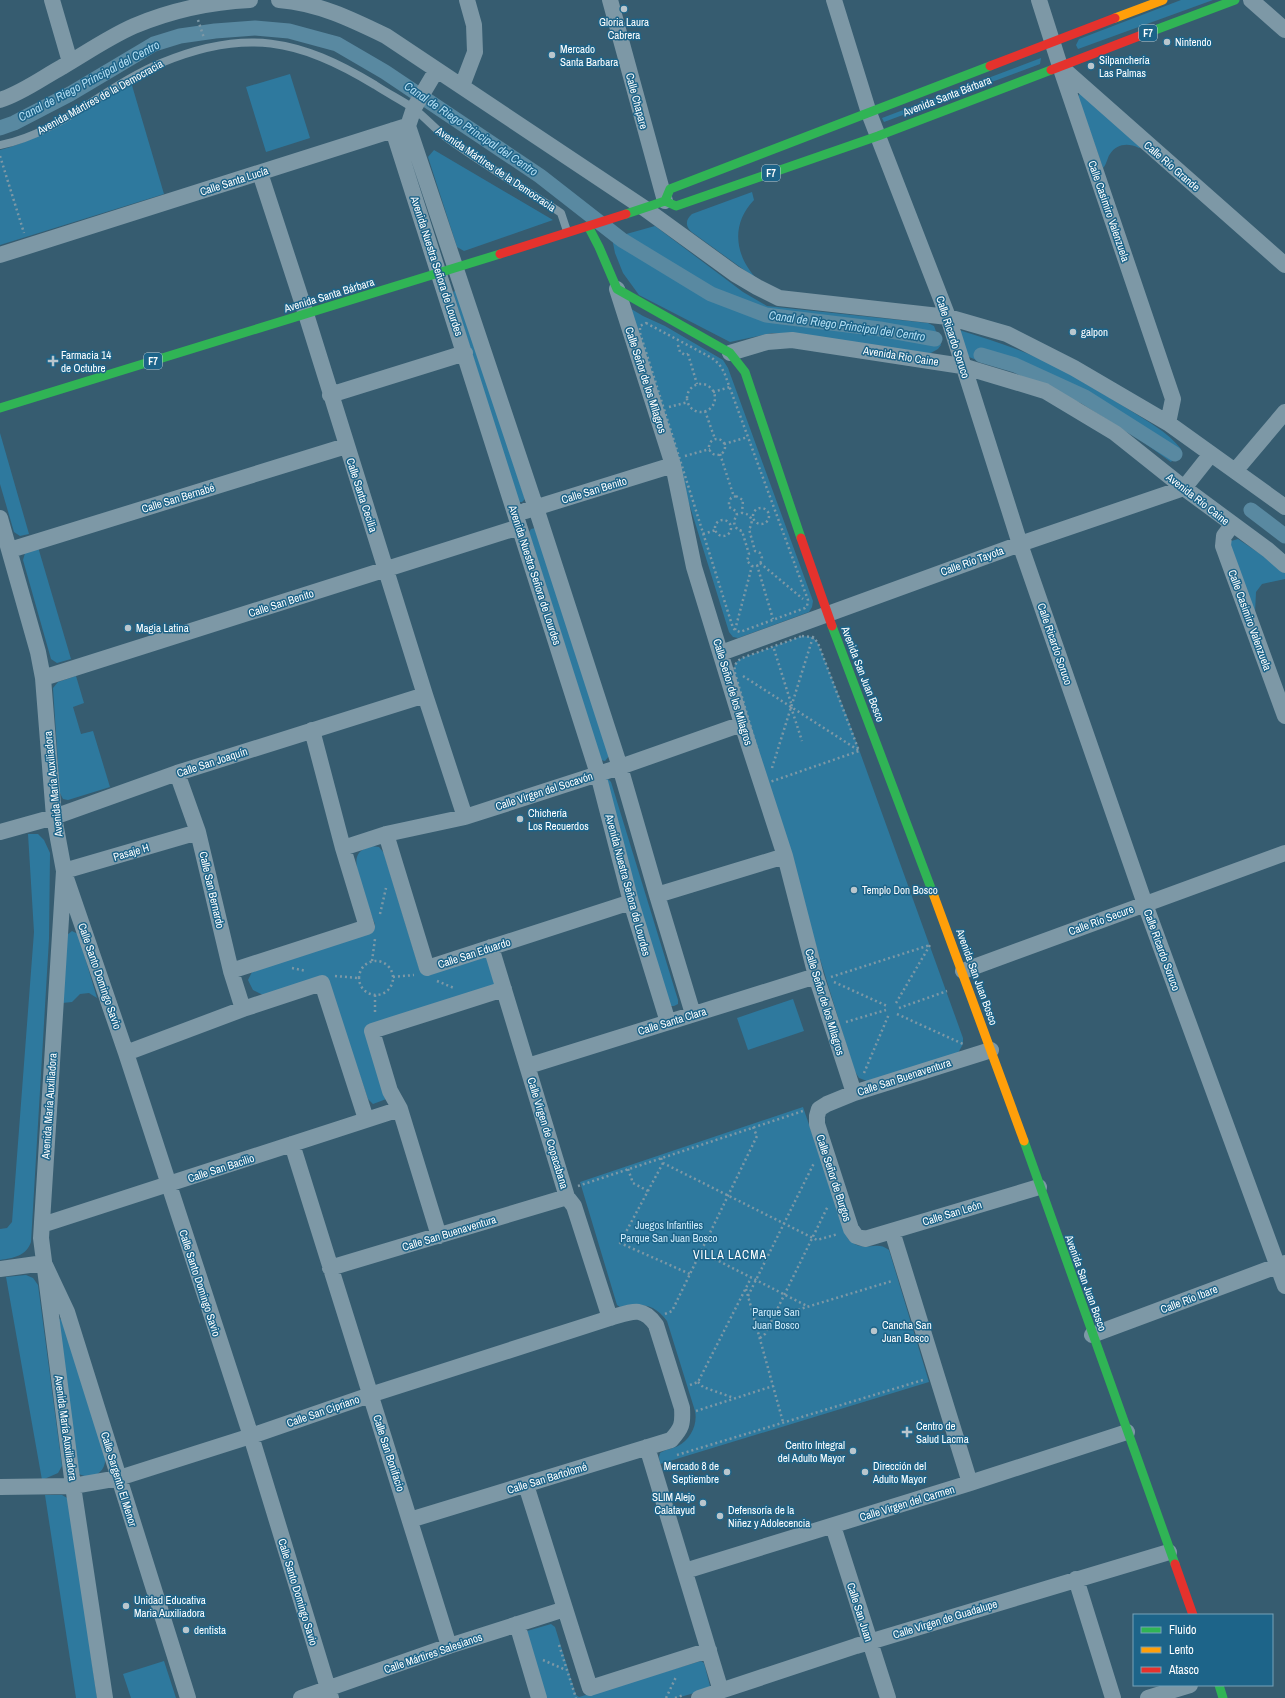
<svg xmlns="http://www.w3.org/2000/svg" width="1285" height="1698" font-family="'Archivo Narrow',sans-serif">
<rect width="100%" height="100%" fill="#365c70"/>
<path fill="#2e799e" d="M1181,0h32l-135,49 -2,-4 3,-6z
M1041,58l-1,6 -156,58 -2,-4z
M290,74l20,64 -44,14 -20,-65z
M131,82l33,112 -164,51v-95c48,-13 89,-42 131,-68z
M1080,93l61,54 -2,1c-10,-5 -22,-5 -29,6 -3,4 -3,10 -7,14l-25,-71z
M434,150l119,70 -89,31 -7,-4 -29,-90z
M752,192l2,8c-24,25 -19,57 4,80l-65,-47c-8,-6 -8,-13 -1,-19z
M655,226l88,66 24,14 161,17 6,3 7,19 -3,4 -9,5 -141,-21h-16l-42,9 -91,-47 -16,-22 -8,-20 -3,-15z
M456,290l69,209 -3,3h-4l-65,-210z
M628,307l15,9 22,10 58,34 5,8 85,233 -1,6 -3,5 -71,26 -5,-1 -4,-5z
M959,330c28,9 55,17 81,29 31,14 60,33 88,50 19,12 40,23 53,40l-10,13 -82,-59 -38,-20 -39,-14 -33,-8 -10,-4 -5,-6z
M0,433l29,101 -9,2 -6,-4 -14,-48z
M535,528l74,228 -4,5 -4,-1 -72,-228 2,-3z
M1238,539l33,22 14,12v6l-23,5 -6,8 -1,21 -25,-67 1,-5z
M38,547l33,112 -14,4 -6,-4 -28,-99 2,-7z
M802,636l11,1 5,6 30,76 115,319v6l-5,9 -91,28 -8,-3 -5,-8 -121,-396 2,-11 7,-5z
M76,676l8,27 -11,4 8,27 12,-3 17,56 -42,13 -5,-1 -3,-6 -7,-105 5,-6z
M607,778l4,4 67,218v4l-4,2h-4l-68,-225z
M28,834h10l6,6 6,13 -1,86 -18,303c-5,14 -17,16 -31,18v-31l7,-1 5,-6 22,-290z
M371,846l8,1 5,6 36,118 66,-15 13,28 -121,40 11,74 -16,6 -5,-5 -40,-115 -65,11 -10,-5 -5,-10 4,-8 122,-43 1,-5c-5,-13 -22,-56 -18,-67 2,-7 8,-8 14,-11z
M72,931l6,3 19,64 -8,-5 -9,1 -8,8 -10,1 5,-68z
M793,999l11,32 -56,19 -11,-32z
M803,1107l45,132c17,16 27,0 41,11l40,132 -269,82 -1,-7 1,-4c6,-4 12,-4 18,-7 12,-6 20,-21 17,-35l-28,-90c-14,-19 -27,-17 -47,-14l-3,-2 -37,-123z
M26,1275l7,3 5,7 24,181 -4,7 -16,7 -36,-203z
M60,1319l2,1 43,137c2,15 -13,24 -26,17l-22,-154z
M45,1495h17l7,4 28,199h-21z
M551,1624l4,3 21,68 3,2 122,-36 3,2 6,23 -2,3 -31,9h-133l-17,-67z
M164,1661l12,37h-45l-8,-24z"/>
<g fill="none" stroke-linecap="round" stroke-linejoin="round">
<path stroke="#5989a1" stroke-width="15" d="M0,128l14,-5 56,-29 84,-50 26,-8 35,-5 40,-3 34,3 48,13 48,28 155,104 82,64 89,54 55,21 114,14 55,10
M981,355l34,10 70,32 90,57
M1251,510l34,26"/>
<path stroke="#7d98a6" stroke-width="2.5" stroke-dasharray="2 3" stroke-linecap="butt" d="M198,20l6,18
M0,156l24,77
M646,323l66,35 7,6 5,8 84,228 -1,6 -2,2 -65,24 -5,-2 -2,-2 -93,-295v-7z
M678,345l2,7 5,3 3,-1
M688,354l9,30
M687 398a14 14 0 1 1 28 0a14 14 0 1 1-28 0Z
M713,392l17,-5
M669,407l19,-5
M705,411l10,28
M709 447a8 8 0 1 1 16 0a8 8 0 1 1-16 0Z
M724,444l24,-7
M720,454l14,43
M685,456l25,-7
M736,496l7,4 -1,13c10,1 12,9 7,16l6,22 5,2 2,5c-1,6 -4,9 -10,8l-5,-5 2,-7 -7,-23c-8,-2 -10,-9 -5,-16l-1,-4 -7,-4v-5l2,-4z
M753 516a8 8 0 1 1 16 0a8 8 0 1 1-16 0Z
M715 528a8 8 0 1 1 16 0a8 8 0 1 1-16 0Z
M703,534l13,-4
M760,563l43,36
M757,565l16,54
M735,630l17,-64
M802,636l11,1 5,6 41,108 -92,32 -30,-103c-3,-9 -5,-16 5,-22z
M774,649l17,54
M743,676l115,74
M791,707l11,34
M772,768l41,-131
M380,914l6,-26
M359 978a17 17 0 1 1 34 0a17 17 0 1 1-34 0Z
M372,961l3,-22
M292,968l14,3
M335,976l23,2
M393,977l21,-2
M831,977l99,-32
M437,981l17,7
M834,982l53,24
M375,995v19
M896,1003l34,-58
M899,1008l48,-17
M897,1014l66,30
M846,1022l40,-12
M864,1073l25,-59
M661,1158l2,5 154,77 21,-6
M663,1163l-43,80 70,31
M628,1169l5,14 15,8
M578,1186l225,-75
M701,1252l106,54
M746,1289l37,133
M748,1296l66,-133
M665,1314l7,-3 85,-175 -4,-9
M774,1317l118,-36
M760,1338l5,-4 63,-128
M698,1382l5,5 31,11
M690,1385l8,-3 53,-104
M696,1411l77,-25
M677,1455l246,-75
M559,1645l17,53
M543,1660l23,10
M666,1698l10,-21
M675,1698l9,-3"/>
<path stroke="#7d98a6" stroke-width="8" d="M0,145c58,-11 107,-60 161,-82 84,-35 138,-24 214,22 12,8 26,15 38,23 12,9 22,21 34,30 36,26 76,50 114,75l6,18"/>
<path stroke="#7d98a6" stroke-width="16" d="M52,0l18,62
M279,0c39,3 72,19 107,36l258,172 91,66 22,13 22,11 169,19 59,17 67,34 94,55 117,84
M610,0l55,201
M834,0l35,113 79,204 72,227 125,360 140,382
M1039,0l21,66 113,333 -5,24
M1251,0l34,30
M1061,67l224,198
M462,86l13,-34 -1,-27 -7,-25
M0,100c22,-7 42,-22 62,-33 24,-14 47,-30 72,-41 38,-16 75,-24 116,-26
M408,126l128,382 84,259 37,128 36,119
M408,126l6,-18 22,-37
M393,130l205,644 33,128 37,120
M260,173l46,141 119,381 40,122
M0,255l403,-128
M617,289l56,176 21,102 48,157 43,132 31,120 38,117
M730,353l37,-11 25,-2 170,26 83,25 70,42 69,55 84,62 17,15
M330,395l135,-42
M1235,471l50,-59
M525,511l148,-46
M0,518l38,134 5,26 11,139 10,54 -23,367 32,248 32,212
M1232,525l-8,11 -1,10 62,170
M10,550l336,-104
M721,653l299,-109 164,-56 27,-34
M43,678l476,-151
M177,773l21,59 33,139 12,38
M0,832l54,-15 123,-44 248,-78
M386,834l41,134 204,-66
M343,848l43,-14 79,-17 155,-50 122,-43
M64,871l134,-39
M66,878l60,175 125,383 80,262
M657,895l128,-39
M491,947l76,250 7,9 36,112
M231,971l136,-44 -24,-79 -31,-118
M963,971l322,-118
M991,1050l-137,43 -27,11 -8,5 -2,7v8l34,105 5,7 9,3 174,-52
M126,1053l117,-44 79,-26 44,136
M528,1066l288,-90
M292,1144l157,502
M42,1225l358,-116
M892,1231l78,252
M439,1236l-39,-127 -10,-18 -18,-60 132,-42
M330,1268l237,-71
M0,1269l44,-6 23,49 121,386
M1092,1335l193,-72
M647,1447l74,244
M526,1485l64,203 119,-38
M0,1487l73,-1 46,-8 132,-42 119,-41 240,-77c21,-6 32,-13 46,7l26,83c1,16 0,20 -11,32l-261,80
M833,1526l55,172
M685,1571l285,-88 157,-51
M1076,1579l37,119
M517,1624l22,74
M301,1698l148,-52 116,-37
M699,1698l157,-52 313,-94
M1148,1698l42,-13"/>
<path stroke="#30b455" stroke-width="9" d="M1147,33l88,-33
M665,201l5,-12 320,-123
M626,214l39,-13 11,5 202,-70 173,-66
M588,226l11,21 18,42 113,64 15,19 56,166
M0,408l500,-154
M832,626l102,270
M1024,1141l151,423
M1219,1685l4,13"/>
<path stroke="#ff9f0a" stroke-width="9" d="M1115,18l48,-18
M934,896l90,245"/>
<path stroke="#e5322d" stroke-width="9" d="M990,66l125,-48
M1051,70l96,-37
M500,254l126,-40
M801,538l31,88
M1175,1564l18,51"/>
</g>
<g fill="#b9c6cd" stroke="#1d6489" stroke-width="1.5">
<circle cx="624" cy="9" r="4"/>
<circle cx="1167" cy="42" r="4"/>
<circle cx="552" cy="55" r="4"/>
<circle cx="1091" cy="66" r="4"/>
<circle cx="1073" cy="332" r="4"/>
<path d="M51 355h4v4h4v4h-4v4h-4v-4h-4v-4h4z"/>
<circle cx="128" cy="628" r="4"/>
<circle cx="520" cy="819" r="4"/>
<circle cx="854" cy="890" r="4"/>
<circle cx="874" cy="1331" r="4"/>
<path d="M905 1426h4v4h4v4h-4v4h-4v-4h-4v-4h4z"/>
<circle cx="853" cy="1451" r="4"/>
<circle cx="727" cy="1472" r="4"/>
<circle cx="865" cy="1472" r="4"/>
<circle cx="703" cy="1503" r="4"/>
<circle cx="720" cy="1516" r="4"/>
<circle cx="126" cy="1606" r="4"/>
<circle cx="186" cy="1630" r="4"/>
</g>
<g text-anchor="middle" stroke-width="3" stroke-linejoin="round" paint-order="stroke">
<g fill="#1d6489" stroke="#bbd0dc" stroke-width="1">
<rect x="1139" y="25" width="18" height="16" rx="3"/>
<rect x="762" y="165" width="18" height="16" rx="3"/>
<rect x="144" y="353" width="18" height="16" rx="3"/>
</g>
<g font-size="10" font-weight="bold" fill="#fff">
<text x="1148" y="37">F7</text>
<text x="771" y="177">F7</text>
<text x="153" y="365">F7</text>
</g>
<g font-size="11" fill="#fff" stroke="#1d6489" text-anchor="start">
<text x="624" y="26" text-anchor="middle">Gloria Laura<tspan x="624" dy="13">Cabrera</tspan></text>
<text x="1175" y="46">Nintendo</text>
<text x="560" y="53">Mercado<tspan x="560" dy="13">Santa Barbara</tspan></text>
<text x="1099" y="64">Silpanchería<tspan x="1099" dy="13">Las Palmas</tspan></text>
<text x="1081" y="336">galpon</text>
<text x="61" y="359">Farmacia 14<tspan x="61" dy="13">de Octubre</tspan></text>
<text x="136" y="632">Magia Latina</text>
<text x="528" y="817">Chichería<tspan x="528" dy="13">Los Recuerdos</tspan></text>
<text x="862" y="894">Templo Don Bosco</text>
<text x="882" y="1329">Cancha San<tspan x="882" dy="13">Juan Bosco</tspan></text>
<text x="916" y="1430">Centro de<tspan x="916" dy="13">Salud Lacma</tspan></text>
<text x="845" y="1449" text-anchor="end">Centro Integral<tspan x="845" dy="13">del Adulto Mayor</tspan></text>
<text x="719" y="1470" text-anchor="end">Mercado 8 de<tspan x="719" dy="13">Septiembre</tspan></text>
<text x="873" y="1470">Dirección del<tspan x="873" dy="13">Adulto Mayor</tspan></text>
<text x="695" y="1501" text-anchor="end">SLIM Alejo<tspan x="695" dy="13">Calatayud</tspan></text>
<text x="728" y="1514">Defensoría de la<tspan x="728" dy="13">Niñez y Adolecencia</tspan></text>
<text x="134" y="1604">Unidad Educativa<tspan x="134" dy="13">Maria Auxiliadora</tspan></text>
<text x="194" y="1634">dentista</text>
</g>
<g font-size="11" fill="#fff" stroke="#1d6489">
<text transform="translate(947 96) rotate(-21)" y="4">Avenida Santa Bárbara</text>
<text transform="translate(100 97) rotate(-29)" y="4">Avenida Mártires de la Democracia</text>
<text transform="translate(637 101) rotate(75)" y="4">Calle Chapare</text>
<text transform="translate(1172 166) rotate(41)" y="4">Calle Río Grande</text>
<text transform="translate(496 169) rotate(34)" y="4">Avenida Mártires de la Democracia</text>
<text transform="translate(234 181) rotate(-18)" y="4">Calle Santa Lucía</text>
<text transform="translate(1109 211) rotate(71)" y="4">Calle Casimiro Valenzuela</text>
<text transform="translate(437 266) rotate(72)" y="4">Avenida Nuestra Señora de Lourdes</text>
<text transform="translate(329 295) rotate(-17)" y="4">Avenida Santa Bárbara</text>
<text transform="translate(953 337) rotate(72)" y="4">Calle Ricardo Soruco</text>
<text transform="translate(901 356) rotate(9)" y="4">Avenida Río Caine</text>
<text transform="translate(646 380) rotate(72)" y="4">Calle Señor de los Milagros</text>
<text transform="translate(594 490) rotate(-17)" y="4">Calle San Benito</text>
<text transform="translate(362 495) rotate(72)" y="4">Calle Santa Cecilia</text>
<text transform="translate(178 498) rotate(-17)" y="4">Calle San Bernabé</text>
<text transform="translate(1198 499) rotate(38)" y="4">Avenida Río Caine</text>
<text transform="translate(972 561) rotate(-20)" y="4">Calle Río Tayota</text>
<text transform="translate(535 575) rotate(72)" y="4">Avenida Nuestra Señora de Lourdes</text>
<text transform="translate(281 603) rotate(-18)" y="4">Calle San Benito</text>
<text transform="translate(1250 620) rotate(70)" y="4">Calle Casimiro Valenzuela</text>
<text transform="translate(1055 644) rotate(71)" y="4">Calle Ricardo Soruco</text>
<text transform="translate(863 674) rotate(69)" y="4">Avenida San Juan Bosco</text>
<text transform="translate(733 692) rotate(73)" y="4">Calle Señor de los Milagros</text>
<text transform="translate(212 762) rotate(-18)" y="4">Calle San Joaquín</text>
<text transform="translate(53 784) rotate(-96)" y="4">Avenida María Auxiliadora</text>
<text transform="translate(544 791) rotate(-18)" y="4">Calle Virgen del Socavón</text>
<text transform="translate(131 852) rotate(-16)" y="4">Pasaje H</text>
<text transform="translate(628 885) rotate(75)" y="4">Avenida Nuestra Señora de Lourdes</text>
<text transform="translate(212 890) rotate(77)" y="4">Calle San Bernardo</text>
<text transform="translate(1101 920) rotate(-20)" y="4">Calle Río Secure</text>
<text transform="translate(1162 950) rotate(70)" y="4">Calle Ricardo Soruco</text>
<text transform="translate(474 953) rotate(-18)" y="4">Calle San Eduardo</text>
<text transform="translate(100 976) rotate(71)" y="4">Calle Santo Domingo Savio</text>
<text transform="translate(977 977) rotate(70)" y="4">Avenida San Juan Bosco</text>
<text transform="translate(825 1002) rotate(73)" y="4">Calle Señor de los Milagros</text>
<text transform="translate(672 1021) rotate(-17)" y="4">Calle Santa Clara</text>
<text transform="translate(904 1077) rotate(-18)" y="4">Calle San Buenaventura</text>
<text transform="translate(49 1106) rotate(-86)" y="4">Avenida María Auxiliadora</text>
<text transform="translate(548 1133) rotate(73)" y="4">Calle Virgen de Copacabana</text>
<text transform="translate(221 1168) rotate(-18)" y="4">Calle San Bacilio</text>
<text transform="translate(834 1178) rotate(72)" y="4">Calle Señor de Burgos</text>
<text transform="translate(952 1213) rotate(-17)" y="4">Calle San León</text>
<text transform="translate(449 1233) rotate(-17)" y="4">Calle San Buenaventura</text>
<text transform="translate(200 1283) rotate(72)" y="4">Calle Santo Domingo Savio</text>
<text transform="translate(1086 1283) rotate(70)" y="4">Avenida San Juan Bosco</text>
<text transform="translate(1189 1299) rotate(-21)" y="4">Calle Río Ibare</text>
<text transform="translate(323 1411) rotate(-19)" y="4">Calle San Cipriano</text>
<text transform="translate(66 1428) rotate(82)" y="4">Avenida María Auxiliadora</text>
<text transform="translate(389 1453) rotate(72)" y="4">Calle San Bonifacio</text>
<text transform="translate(547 1478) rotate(-17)" y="4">Calle San Bartolomé</text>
<text transform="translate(119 1479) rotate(73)" y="4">Calle Sargento El Menor</text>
<text transform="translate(907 1503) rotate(-17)" y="4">Calle Virgen del Carmen</text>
<text transform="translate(298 1592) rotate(73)" y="4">Calle Santo Domingo Savio</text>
<text transform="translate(860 1612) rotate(72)" y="4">Calle San Juan</text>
<text transform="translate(945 1619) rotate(-17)" y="4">Calle Virgen de Guadalupe</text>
<text transform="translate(433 1653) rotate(-19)" y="4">Calle Mártires Salesianos</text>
</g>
<g font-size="11" fill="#cceaf9" stroke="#1d6489">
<text x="669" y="1229">Juegos Infantiles<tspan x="669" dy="13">Parque San Juan Bosco</tspan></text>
<text x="776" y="1316">Parque San<tspan x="776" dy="13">Juan Bosco</tspan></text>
</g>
<g font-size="12" font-style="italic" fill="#b3def3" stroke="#1d6489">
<text transform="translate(89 81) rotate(-28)" y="4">Canal de Riego Principal del Centro</text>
<text transform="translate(471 129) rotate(34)" y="4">Canal de Riego Principal del Centro</text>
<text transform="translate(847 326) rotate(8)" y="4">Canal de Riego Principal del Centro</text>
</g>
<g font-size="12" letter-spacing="1" fill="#fff" stroke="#1d6489">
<text x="730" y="1259">VILLA LACMA</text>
</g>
</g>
<rect x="1133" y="1614" width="140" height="72" fill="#1d6489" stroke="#77a2b8"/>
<rect x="1141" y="1627" width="20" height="6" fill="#30b455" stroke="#77a2b8"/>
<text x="1169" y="1634" font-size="12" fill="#ffffff">Fluido</text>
<rect x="1141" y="1647" width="20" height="6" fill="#ff9f0a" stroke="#77a2b8"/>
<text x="1169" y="1654" font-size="12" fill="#ffffff">Lento</text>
<rect x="1141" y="1667" width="20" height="6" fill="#e5322d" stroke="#77a2b8"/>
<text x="1169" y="1674" font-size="12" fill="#ffffff">Atasco</text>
</svg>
